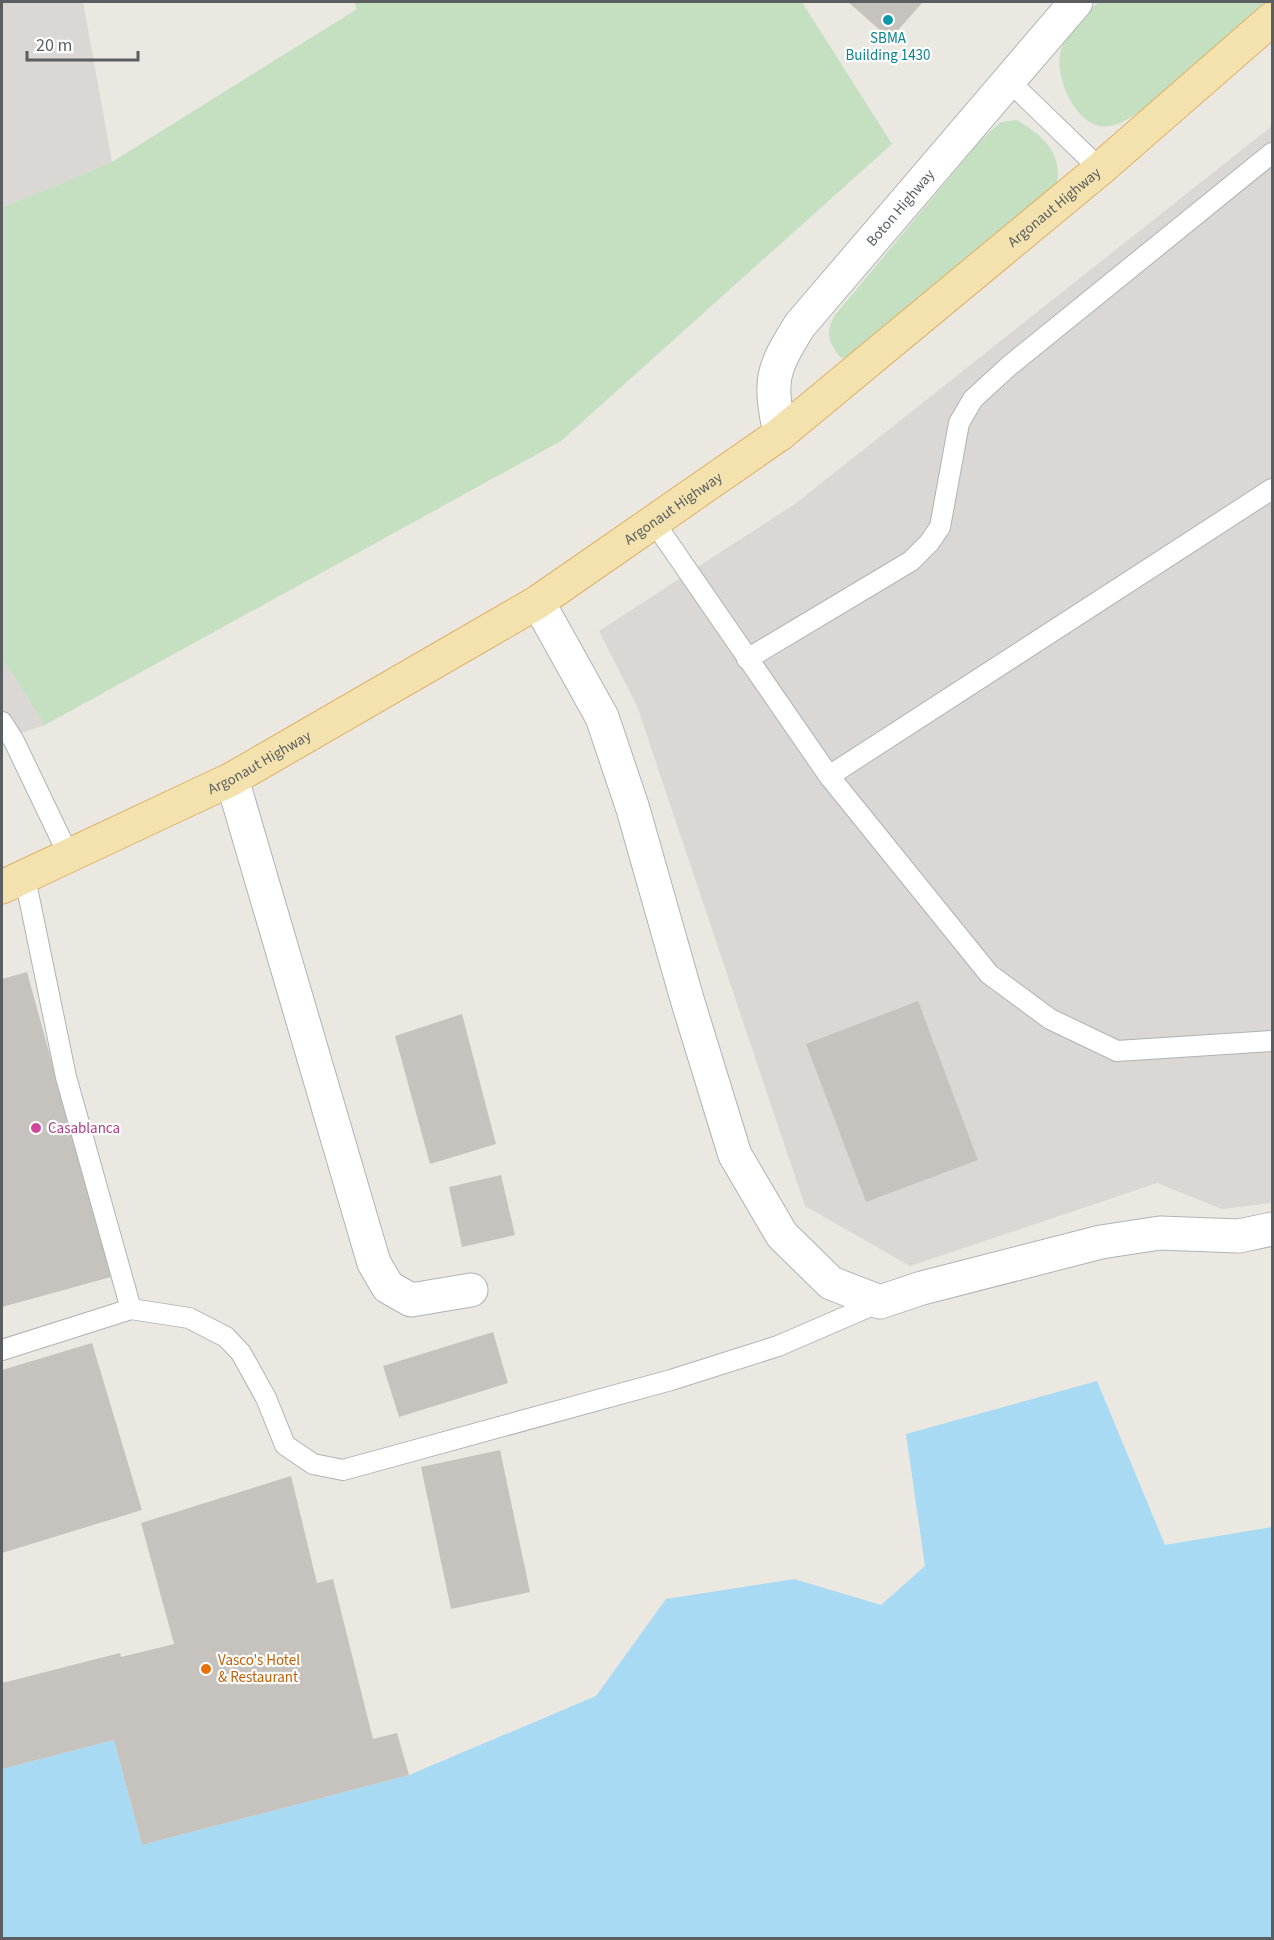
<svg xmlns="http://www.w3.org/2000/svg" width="1274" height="1940" font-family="'Source Sans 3',sans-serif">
<rect width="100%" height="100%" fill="#ebe8e2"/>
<path fill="#dad7d4" d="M2,2h81l29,160 -110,46z
M1272,126v1077l-50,6 -65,-26 -247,83 -105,-60 -168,-500 -38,-75 196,-127z
M2,658l43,67 -43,14z"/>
<path fill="#c4e0c1" d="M354,2h448l90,142 -331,297 -516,284 -43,-67v-450l110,-46 245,-153z
M1098,2h172l-127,107c-13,9 -30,22 -47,16 -25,-9 -42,-52 -35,-75 6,-19 25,-34 37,-48z
M1017,120c28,17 47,34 39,69l-208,170 -8,-2c-12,-15 -15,-25 -5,-42l146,-175 20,-18z"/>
<path fill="#a9daf3" d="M1097,1381l68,164 107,-18v411h-1270v-169l112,-29 28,105 267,-70 187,-79 70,-97 128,-20 87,26 44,-39 -19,-132z"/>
<path fill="#c6c3be" d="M848,2h75l-33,37z
M27,972l84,305 -109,30v-328z
M918,1001l60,159 -112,42 -60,-158z
M462,1014l34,130 -66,20 -35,-128z
M501,1175l14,60 -53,12 -13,-60z
M493,1332l15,51 -109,34 -16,-51z
M92,1343l50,167 -140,43v-183z
M500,1450l30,142 -79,17 -30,-142z
M291,1476l26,107 16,-4 40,160 24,-6 12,42 -267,70 -28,-105 -112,29v-86l118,-30 1,4 53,-13 -33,-121z"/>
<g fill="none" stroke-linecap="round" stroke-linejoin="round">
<defs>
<path id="service" d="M1007,79l93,90
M654,522l175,254 443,-287
M747,659l164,-98 18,-18 11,-16 19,-104 14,-24 36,-33 263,-213
M2,722l12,19 55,115
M829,776l160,198 61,45 67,32 155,-10
M25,878l41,199 65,232
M2,1350l129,-41 58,9 37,19 15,16 25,45 19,47 28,19 30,6 328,-90 107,-34 102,-44"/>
<g id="minor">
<path id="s1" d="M780,434c-11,-54 -9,-63 20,-109l276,-323"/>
<path d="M538,602l64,115 31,92 54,190 48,156 47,80 49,48 49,19 42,-14 179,-46 59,-9 79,3 33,-7"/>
<path d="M232,779l142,484 14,24 23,13 60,-10"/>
</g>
<g id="primary">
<path id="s2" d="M2,887l230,-108 306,-177 242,-168 320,-265 172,-150"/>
</g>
</defs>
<use href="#service" stroke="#afb3b6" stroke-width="22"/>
<use href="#minor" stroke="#afb3b6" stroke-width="35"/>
<use href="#primary" stroke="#deb167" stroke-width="35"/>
<use href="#service" stroke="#fff" stroke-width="20"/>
<use href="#minor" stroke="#fff" stroke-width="33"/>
<use href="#primary" stroke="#f4e2ae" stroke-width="33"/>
</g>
<circle fill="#0f9aa8" stroke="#fff" stroke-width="2" cx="888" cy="20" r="6"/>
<circle fill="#d1479c" stroke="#fff" stroke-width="2" cx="36" cy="1128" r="6"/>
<circle fill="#e8710a" stroke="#fff" stroke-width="2" cx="206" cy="1669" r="6"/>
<g text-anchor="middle" stroke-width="4.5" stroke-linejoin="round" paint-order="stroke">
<g font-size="15" fill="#0d838f" stroke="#fff">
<text x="888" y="43">SBMA<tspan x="888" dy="17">Building 1430</tspan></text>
</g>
<g font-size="15" fill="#5a5e61" stroke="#fff">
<text dy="5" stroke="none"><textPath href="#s2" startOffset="1258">Argonaut Highway</textPath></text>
<text dy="5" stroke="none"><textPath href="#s1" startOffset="270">Boton Highway</textPath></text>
<text dy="5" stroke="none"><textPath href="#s2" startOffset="772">Argonaut Highway</textPath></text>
<text dy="5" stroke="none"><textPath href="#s2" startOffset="286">Argonaut Highway</textPath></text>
</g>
<g font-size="15" fill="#b23c85" stroke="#fff" text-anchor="start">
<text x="48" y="1133">Casablanca</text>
</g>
<g font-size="15" fill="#c56008" stroke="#fff" text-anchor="start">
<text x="218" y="1665">Vasco's Hotel<tspan x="218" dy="17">&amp; Restaurant</tspan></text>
</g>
</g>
<rect width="1274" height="1940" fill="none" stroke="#5a5e61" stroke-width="6"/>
<path d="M27 51v9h111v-9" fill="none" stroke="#5a5e61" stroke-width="3"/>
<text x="36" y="51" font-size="18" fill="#5a5e61" stroke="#ffffff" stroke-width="4.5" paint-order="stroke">20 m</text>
</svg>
